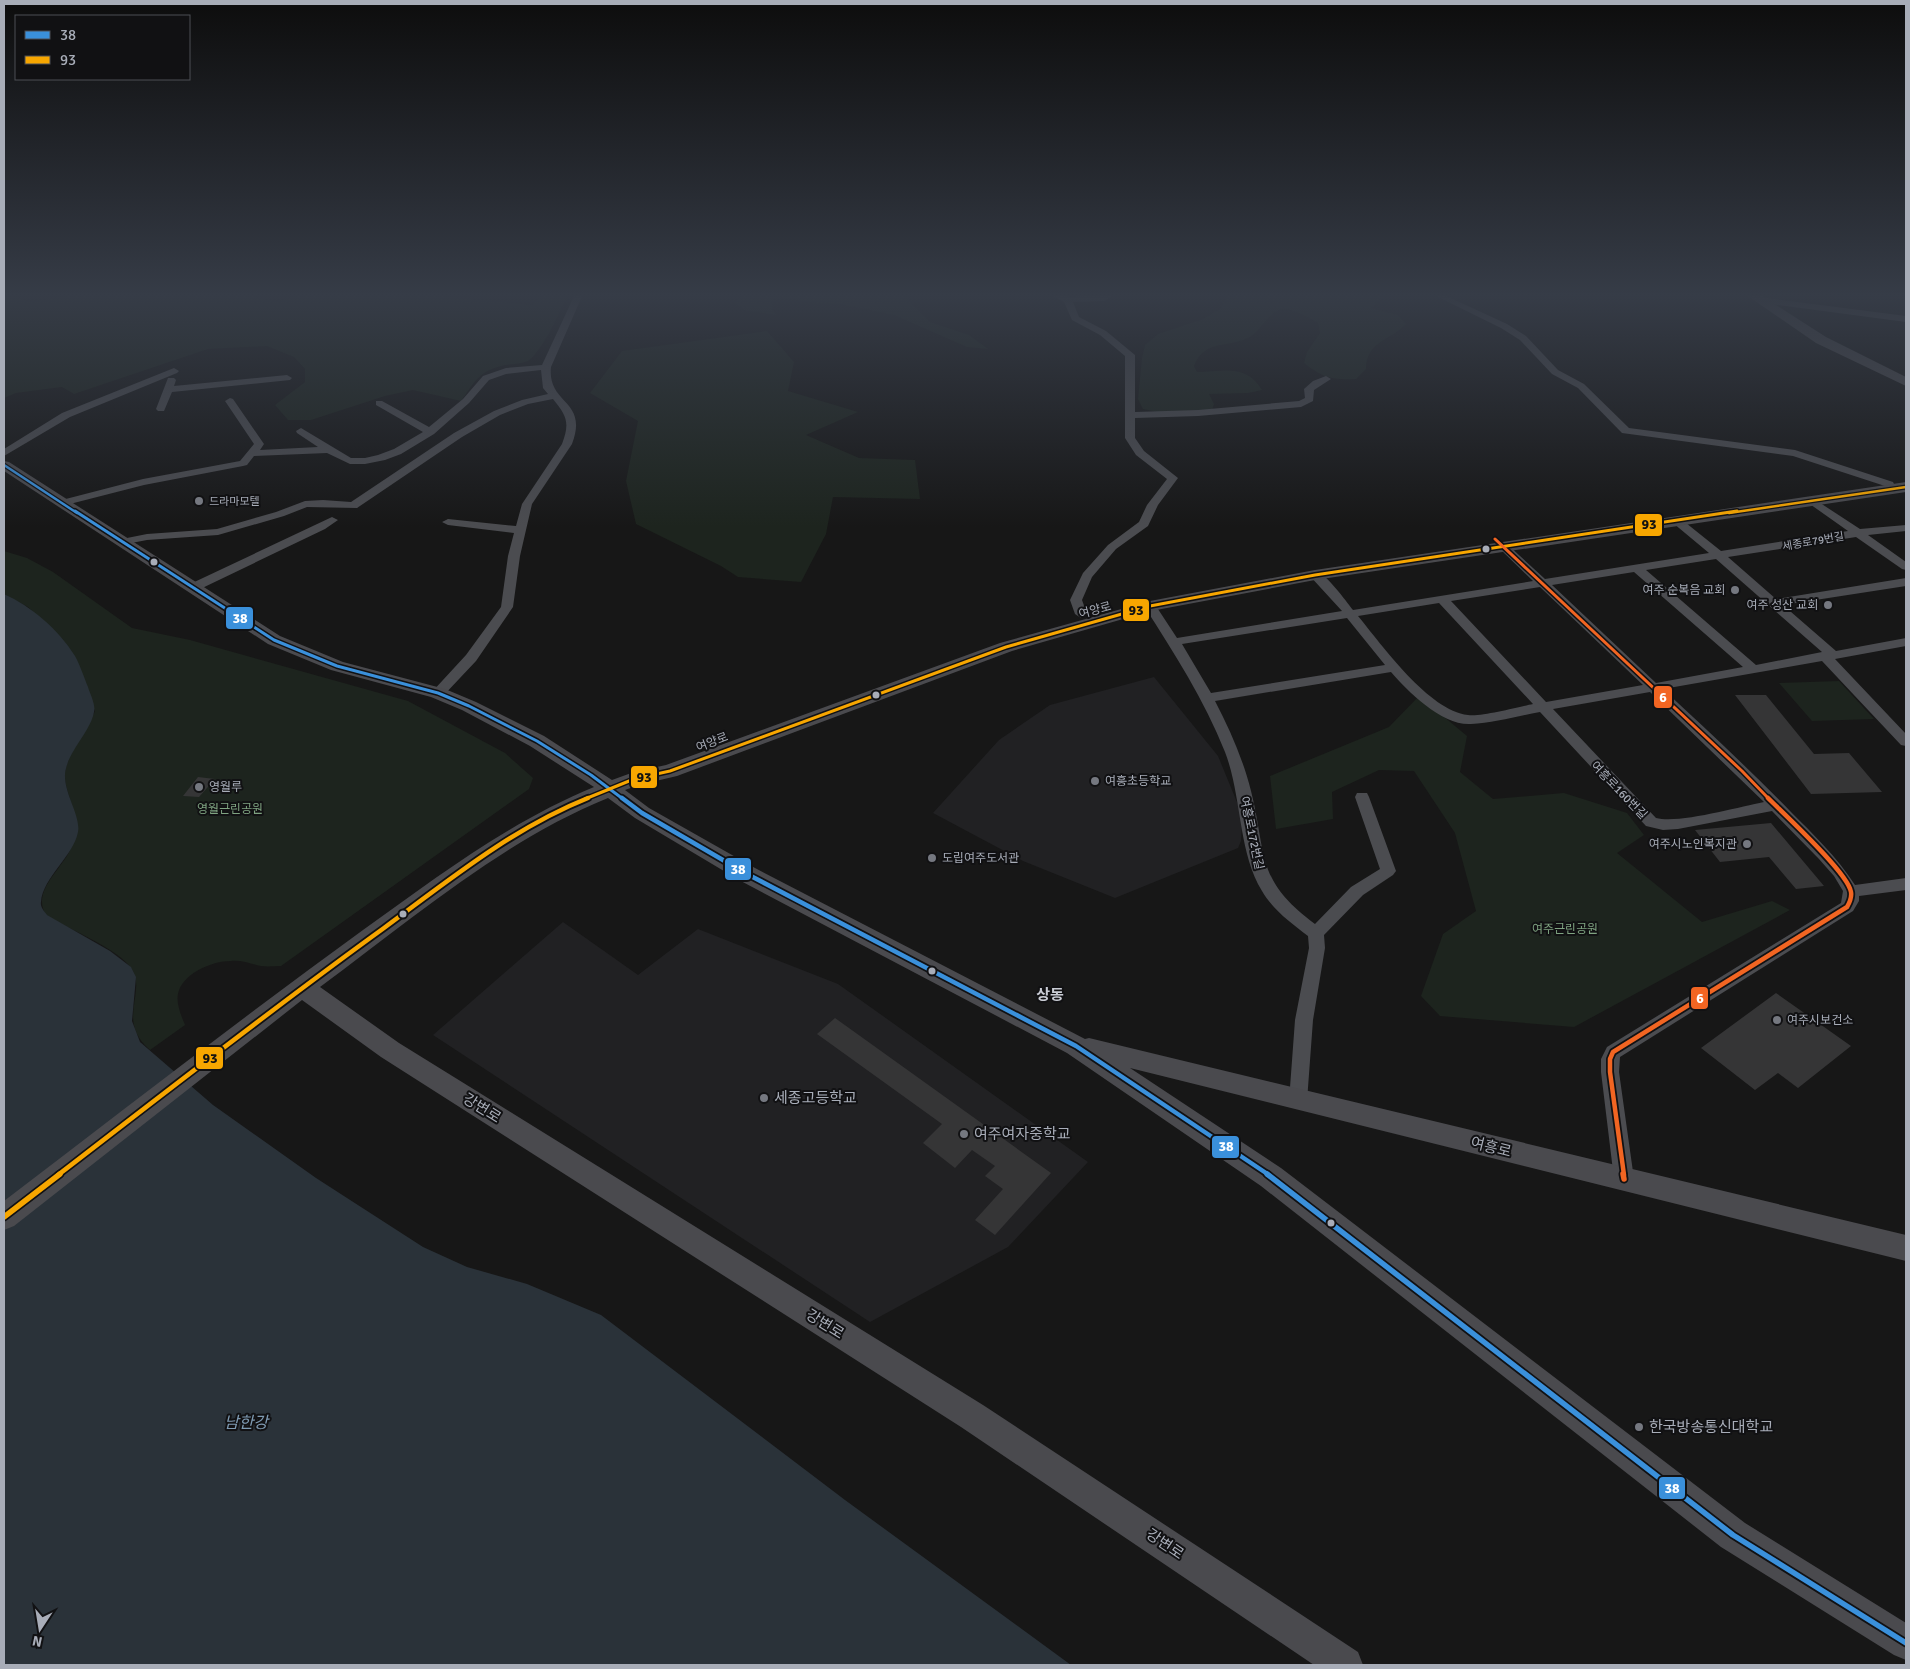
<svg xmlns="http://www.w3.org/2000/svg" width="1910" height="1669" font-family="Signika,'Noto Sans KR',sans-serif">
<rect width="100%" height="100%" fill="#171717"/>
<path fill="#212123" d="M1154,677l64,79 21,51 3,16 -1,18 -3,7 -123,50 -92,-37 -90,-48 66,-73 51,-35z
M563,922l75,53 60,-46 140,55 250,178 -80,85 -138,75 -437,-287z"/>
<path fill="#1d241e" d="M4,294l26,8 50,-8h162l36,8 23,-8h119l112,11 8,-8 -2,-3h29c-4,14 -26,59 -39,67 -6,3 -16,3 -23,4 -26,6 -29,15 -44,36l-48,-11 -28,6 -74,24h-23l-13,-15 30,-23v-13l-11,-12 -27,-11 -59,3 -134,45 -12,-7 -46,6 -12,5z
M744,294h162v4l24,24 39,13 19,14 -21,-2 -73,-32 -54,-11 -32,-2 -34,-7 -2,13 4,7 -32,-5 -9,-7z
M1228,294h155v3l-12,11 27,7 8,9c-18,18 -39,17 -40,45l-10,10c-24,1 -33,-1 -52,-16l3,-11 13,-19 -2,-10c-9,-5 -24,-15 -36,-14 -14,3 -20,21 -32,28 -20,11 -46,2 -56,29l3,6c27,-1 50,-8 65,18l-14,3 -39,1 5,10 -2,6 -55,2 -14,-3 -5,-10 4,-41 3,-13 13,-11 45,-15 17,-10z
M767,331l27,31 -6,29 70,21 -52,23 53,23 56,2 5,39 -87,-2 -7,37 -25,48 -63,-5 -17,-11 -85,-42 -10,-43 12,-60 -48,-28 32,-42z
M4,551l23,7 26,14 79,56 58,12 218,61 97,52 28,25 -4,11 -248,177c-6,0 -13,1 -20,0 -10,-2 -19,-6 -30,-5 -20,0 -49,13 -53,33 -2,10 3,21 7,31l-35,25c-35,-30 -2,-58 -19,-82 -15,-21 -62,-38 -85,-53 -15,-24 16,-45 25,-67 3,-5 3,-35 1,-41 -2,-12 -8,-21 -7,-34 2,-19 22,-43 30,-62l-35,-73 -32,-31 -24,-13z
M1839,681l35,38 -62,2 -33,-38z
M1419,696l48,40 -7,36 33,27 71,-6 63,20 17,22 -27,18 85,69 70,-21 18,9 -216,117 -134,-11 -19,-20 22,-62 33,-23 -21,-78 -41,-62 -35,-1 -47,22 1,27 -57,10 -6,-53 119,-49z"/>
<path fill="#2a3239" d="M4,594c27,12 55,36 71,62 5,9 9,21 13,31 2,7 8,18 6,25 -3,19 -27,40 -29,62 -1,20 16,42 13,58 -5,25 -35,45 -37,70 -1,5 3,9 6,13l63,36 21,16 5,10 -4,44 8,21 73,63 103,73 107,69 44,20 60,17 74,31 244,185 226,165h-1067z"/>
<path fill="#353536" d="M1735,695h31l48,59 35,-1 33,39 -71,2z
M198,777l17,2 -16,18 -16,-1z
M1771,823l53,63 -28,3 -27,-32 -49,5 -25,-32z
M1776,993l75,53 -53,42 -20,-15 -23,17 -54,-42z
M835,1018l216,155 -56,62 -20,-15 28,-31 -18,-13 10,-10 -23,-16 -17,18 -32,-25 19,-19 -125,-90z"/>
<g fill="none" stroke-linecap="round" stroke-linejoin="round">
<path fill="#4b4c50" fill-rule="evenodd" d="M575,294h8l-32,73c-4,38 38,32 21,77l-40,60 -12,52 -7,51 -37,54 -33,35h-10l-2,-3 35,-38 35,-48 7,-51 6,-23 -66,-8 -6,-3 6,-3 68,7 6,-22 40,-60c8,-21 5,-28 -9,-45l-25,5 -28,11 -38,22 -105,71 -50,-1 -23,9 -66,19 -71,5 -26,5 -6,-3 2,-2 30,-6 70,-5 59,-17 29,-11 18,-1 28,2 103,-69 40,-22 28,-11 26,-6 -5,-6 -2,-18 -35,4 -17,6 -20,23 -35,31 -33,20 -16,6 -20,4h-15l-23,-11 -73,3 -7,9 -4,1 -99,19 -82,21 -5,-3 1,-2 85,-22 97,-18 14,-17 -29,-43 5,-3 3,1 31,45 -4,6 58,-3 -21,-14 -1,-2 5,-3 50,30h14l13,-3 16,-6 29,-17 -47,-27v-4h6l47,26 34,-28 20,-23 23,-8 36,-3z
M1049,294h11l9,3 45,-3 -9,7 -32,1 6,15 27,14 29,24v57l63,-2 101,-9 6,-3 -1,-9 9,-8 13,-5 5,3 -17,11 -1,11 -12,6 -103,9 -63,2v20l9,13 34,27 -20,27 -10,21 -32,23 -24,28 -10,23 5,14 -6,4 -6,-4 -5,-14 13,-27 25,-28 31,-23 8,-17 20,-26 -31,-24 -11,-17v-82l-25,-21 -28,-15 -8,-18z
M1432,294h10l65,30 19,12 32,34 26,14 45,44 166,22 98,32 1,2 -1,2h-8l-92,-30 -171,-23 -44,-45 -26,-14 -32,-34 -19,-12z
M1759,297l147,19v6l-150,-20 -1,-2z
M174,368l5,3 -2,2 -107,44 -66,39v-7l58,-36z
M287,375l5,3 -2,2 -118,12 -8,19h-6l-2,-2 12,-31h6l2,2 -2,6z
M1811,497l49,32 46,-4v6l-38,4 38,27v8l-4,-1 -46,-32 -128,20 48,42 130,-21v8l-123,19 53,46 70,-13v8l-71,13 71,75v12l-5,-1 -79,-84 -159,28c43,40 86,80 127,122 23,23 47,46 65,74l51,-7v12l-47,6v5l-6,10 -233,146 -1,15 15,107 -3,6 -7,3 -7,-3 -3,-6 -13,-107v-13l6,-12 234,-144 2,-12 -9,-15 -15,-17 -47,-48 -94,18 -15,1 -17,-4 -106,-114c-23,4 -47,11 -69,12 -28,2 -63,-32 -80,-52l-176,29c15,29 28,58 36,90 16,64 4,89 64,133l36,-37 29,-18 -25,-72 2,-4h10l2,4 27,74 -3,4 -30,20 -39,40 1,13 -12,72 -6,81 -3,6 -6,2 -6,-2 -3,-6 6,-81 14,-72 -1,-12c-17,-13 -35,-26 -46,-45 -24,-39 -20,-95 -37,-139 -21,-53 -51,-99 -81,-146l2,-3h8l23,35 165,-27 -33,-36 6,-4c12,3 30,29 38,39l180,-29 -34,-33 -2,-2 6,-3 4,1 38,35 164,-26 -36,-30 -2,-2 6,-3 4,1 40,32 127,-20 -41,-29 -1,-2 1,-2zM1716,559l106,93 -66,13 -110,-95zM1634,572l109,95 -87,16 -104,-98zM1540,587l103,98 -97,17 -95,-101zM1439,603l94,101c-15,3 -52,13 -65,11 -39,-4 -86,-70 -110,-99zM1347,618l38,47 -174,28 -29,-49zM1650,692l114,110c-26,5 -85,22 -108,16l-103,-109z
M332,517l6,3 -13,9 -129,62 -4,1 -6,-4 2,-3z"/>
<path fill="#4a4a4e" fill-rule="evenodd" d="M1745,294h14l67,43 80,40v9l-90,-43z
M4,461l5,1 271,174 63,26 102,27 31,13 68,34 68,44 22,-8 32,-7 334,-122 150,-42 165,-31 591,-88v10l-591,88 -164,31 -139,40 -335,125 -38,9 -14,5 24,18 106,60 330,171 4,-1 817,197v26l-776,-193 151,100 464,355 161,100v37l-12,-5 -173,-108 -460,-361 -194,-133 -328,-173 -104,-62 -27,-20c-106,43 -197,122 -288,189l79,56 584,362 375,247 5,13h-49l-353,-238 -580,-370 -79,-57 -288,226 -10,4v-29c119,-91 238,-183 359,-271 74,-53 146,-108 231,-143l-64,-41 -68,-36 -31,-13 -100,-27 -63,-26 -264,-173z"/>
<defs>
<path id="bus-1-far3" d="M4,465l73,48"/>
<path id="bus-1-far2" d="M75,511l199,129 63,26 101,27 31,13 68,35 54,34 32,24"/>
<path id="bus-1-far1" d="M622,798l20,15 105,61 329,172 193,129"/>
<path id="bus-1" d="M1267,1174l466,361 173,108"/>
<path id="bus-2-far3" d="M1729,513l177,-26"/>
<path id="bus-2-far2" d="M585,799l49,-20 36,-8 336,-124 144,-41 165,-31 422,-64"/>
<path id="bus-2-far1" d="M58,1175c108,-83 215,-167 326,-247 65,-48 129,-100 204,-130"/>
<path id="bus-2" d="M4,1217l56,-43"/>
<path id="bus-3-far2" d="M1495,539l247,232 27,28"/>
<path id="bus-3-far1" d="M1624,1175l-14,-103v-13l3,-7 234,-145c3,-5 5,-9 4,-15 -3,-19 -66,-77 -83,-94"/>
<path id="bus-3" d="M1623,1174l1,5"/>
</defs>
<use href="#bus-1-far3" stroke="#111113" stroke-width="5"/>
<use href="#bus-1-far2" stroke="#111113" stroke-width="6"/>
<use href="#bus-1-far1" stroke="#111113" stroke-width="8"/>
<use href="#bus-1" stroke="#111113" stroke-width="9"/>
<use href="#bus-2-far3" stroke="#111113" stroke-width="5"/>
<use href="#bus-2-far2" stroke="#111113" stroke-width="6"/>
<use href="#bus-2-far1" stroke="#111113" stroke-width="8"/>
<use href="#bus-2" stroke="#111113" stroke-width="9"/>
<use href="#bus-3-far2" stroke="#111113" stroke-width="6"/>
<use href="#bus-3-far1" stroke="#111113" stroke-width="8"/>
<use href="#bus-3" stroke="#111113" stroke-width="9"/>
<use href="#bus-1-far3" stroke="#3a90db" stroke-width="2.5"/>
<use href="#bus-1-far2" stroke="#3a90db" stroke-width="3"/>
<use href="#bus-1-far1" stroke="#3a90db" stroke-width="4.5"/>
<use href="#bus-1" stroke="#3a90db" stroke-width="5.5"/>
<use href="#bus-2-far3" stroke="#f7a600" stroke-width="2.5"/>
<use href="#bus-2-far2" stroke="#f7a600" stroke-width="3"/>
<use href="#bus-2-far1" stroke="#f7a600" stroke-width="4.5"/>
<use href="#bus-2" stroke="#f7a600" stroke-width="5.5"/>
<use href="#bus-3-far2" stroke="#f26522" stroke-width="3"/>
<use href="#bus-3-far1" stroke="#f26522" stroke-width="4.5"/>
<use href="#bus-3" stroke="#f26522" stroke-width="5.5"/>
</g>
<linearGradient id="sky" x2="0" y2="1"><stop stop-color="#0d0d0d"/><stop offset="0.56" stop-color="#363c47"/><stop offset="1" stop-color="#363c47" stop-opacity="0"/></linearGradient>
<rect width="1910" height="527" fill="url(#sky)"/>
<g fill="#757880" stroke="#111113" stroke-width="2">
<circle cx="199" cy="501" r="5"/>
<circle cx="1735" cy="590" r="5"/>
<circle cx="1828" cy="605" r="5"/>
<circle cx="1095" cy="781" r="5"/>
<circle cx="199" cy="787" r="5"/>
<circle cx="1747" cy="844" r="5"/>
<circle cx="932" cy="858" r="5"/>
<circle cx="1777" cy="1020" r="5"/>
<circle cx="764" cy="1098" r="5"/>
<circle cx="964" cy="1134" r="5"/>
<circle cx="1639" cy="1427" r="5"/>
</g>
<g fill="#a8adb8" stroke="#111113" stroke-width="2">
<circle cx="1486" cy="549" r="4.5"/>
<circle cx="154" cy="562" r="4.5"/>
<circle cx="876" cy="695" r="4.5"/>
<circle cx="403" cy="914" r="4.5"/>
<circle cx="932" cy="971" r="4.5"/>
<circle cx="1331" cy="1223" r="4.5"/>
</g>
<g text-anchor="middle" stroke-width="4" stroke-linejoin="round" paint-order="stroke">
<g font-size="11" fill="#a8adb8" stroke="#111113" text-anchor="start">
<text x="209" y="505">드라마모텔</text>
</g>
<g font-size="11" fill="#a8adb8" stroke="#111113">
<text transform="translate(1813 541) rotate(-10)" y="4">세종로79번길</text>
</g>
<g font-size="12" fill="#a8adb8" stroke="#111113" text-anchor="start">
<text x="1725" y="594" text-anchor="end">여주 순복음 교회</text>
<text x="1818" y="609" text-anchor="end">여주 성산 교회</text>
<text x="1105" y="785">여흥초등학교</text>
<text x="209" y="791">영월루</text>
<text x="1737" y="848" text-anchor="end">여주시노인복지관</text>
<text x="942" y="862">도립여주도서관</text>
<text x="1787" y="1024">여주시보건소</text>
</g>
<g font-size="12" fill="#a8adb8" stroke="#111113">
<text transform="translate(1095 610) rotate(-15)" y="4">여양로</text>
<text transform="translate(712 742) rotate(-21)" y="4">여양로</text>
<text transform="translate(1619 790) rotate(46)" y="4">여흥로160번길</text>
<text transform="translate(1252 833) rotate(78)" y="4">여흥로172번길</text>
</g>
<g font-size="12" fill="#7fa381" stroke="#111113">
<text x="230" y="813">영월근린공원</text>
<text x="1565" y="933">여주근린공원</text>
</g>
<g font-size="15" font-weight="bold" fill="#c9ccd4" stroke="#111113">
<text x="1050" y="1000">상동</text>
</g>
<g font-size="15" fill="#a8adb8" stroke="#111113" text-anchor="start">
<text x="774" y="1103">세종고등학교</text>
<text x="974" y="1139">여주여자중학교</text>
<text x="1649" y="1432">한국방송통신대학교</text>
</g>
<g font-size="15" fill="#a8adb8" stroke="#111113">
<text transform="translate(482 1108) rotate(32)" y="5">강변로</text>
<text transform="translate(1491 1147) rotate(14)" y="5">여흥로</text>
<text transform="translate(825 1324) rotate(32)" y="5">강변로</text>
<text transform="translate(1165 1544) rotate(34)" y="5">강변로</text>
</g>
<g font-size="16" font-style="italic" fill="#7f9bb3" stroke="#111113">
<text x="246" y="1428">남한강</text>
</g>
</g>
<g stroke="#111113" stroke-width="2">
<rect x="1634" y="513" width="29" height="24" rx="5" fill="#f7a600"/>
<rect x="1122" y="598" width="28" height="24" rx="5" fill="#f7a600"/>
<rect x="225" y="606" width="29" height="24" rx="5" fill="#3a90db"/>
<rect x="1653" y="685" width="20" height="24" rx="5" fill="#f26522"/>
<rect x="630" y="765" width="28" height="24" rx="5" fill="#f7a600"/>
<rect x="724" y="857" width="28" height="24" rx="5" fill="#3a90db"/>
<rect x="1690" y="986" width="19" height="24" rx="5" fill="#f26522"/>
<rect x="195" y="1046" width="29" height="24" rx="5" fill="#f7a600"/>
<rect x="1211" y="1135" width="29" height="24" rx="5" fill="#3a90db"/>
<rect x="1658" y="1476" width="28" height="24" rx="5" fill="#3a90db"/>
</g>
<g font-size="14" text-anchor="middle" font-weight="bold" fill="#fff">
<text x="240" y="623">38</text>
<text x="1663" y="702">6</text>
<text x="738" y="874">38</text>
<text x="1700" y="1003">6</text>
<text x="1226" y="1151">38</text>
<text x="1672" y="1493">38</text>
</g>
<g font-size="14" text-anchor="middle" font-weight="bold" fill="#111">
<text x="1649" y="529">93</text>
<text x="1136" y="615">93</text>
<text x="644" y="782">93</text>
<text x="210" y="1063">93</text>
</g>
<rect width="1910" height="1669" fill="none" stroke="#a8adb8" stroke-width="10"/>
<rect x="15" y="15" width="175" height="65" fill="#111113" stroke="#4d4f55"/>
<rect x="25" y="31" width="25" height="8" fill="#3a90db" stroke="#4d4f55"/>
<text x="60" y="40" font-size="15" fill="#a8adb8">38</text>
<rect x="25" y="56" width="25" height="8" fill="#f7a600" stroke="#4d4f55"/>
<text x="60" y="65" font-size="15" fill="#a8adb8">93</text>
<g transform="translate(40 1629) rotate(192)" stroke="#111113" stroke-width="4" paint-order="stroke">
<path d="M0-4L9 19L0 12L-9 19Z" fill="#a8adb8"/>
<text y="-8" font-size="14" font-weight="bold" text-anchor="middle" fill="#a8adb8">N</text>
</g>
</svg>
